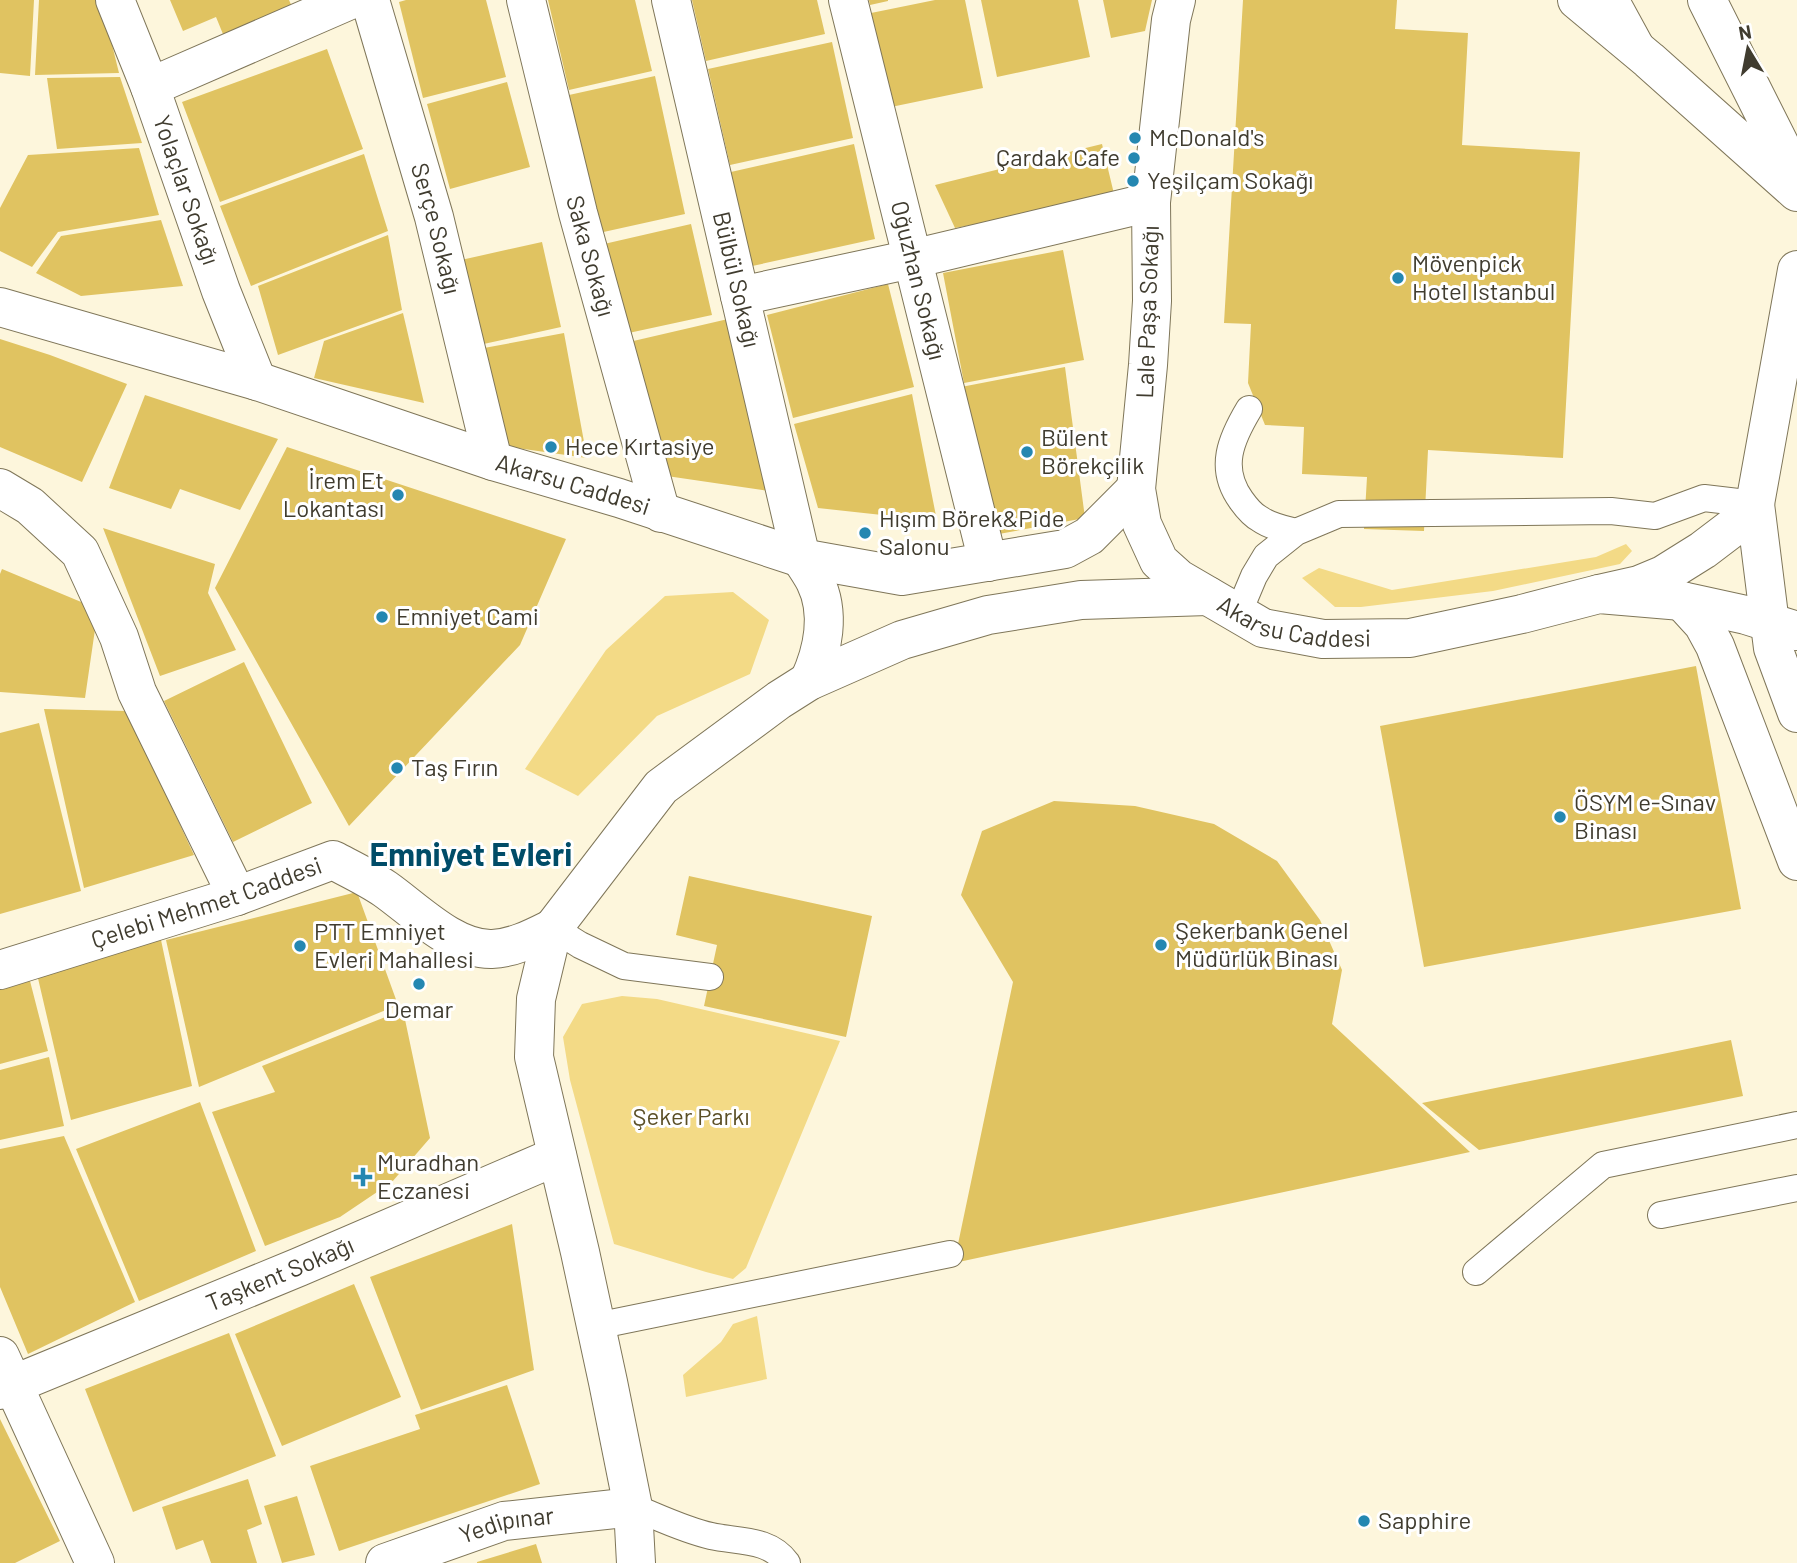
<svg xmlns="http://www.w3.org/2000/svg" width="1797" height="1563" font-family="Barlow,sans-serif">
<rect width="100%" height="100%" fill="#fdf6dc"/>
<path fill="#f3da86" d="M1626,544l6,7 -12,13 -127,27 -132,16h-26l-33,-29 17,-10 73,22 204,-33z
M733,592l36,28 -19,54 -93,42 -79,80 -53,-27 81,-119 59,-54z
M622,996l35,3 183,42 -94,227 -13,11 -27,-7 -92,-28 -44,-164 -7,-43 19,-33z
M757,1316l10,63 -81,18 -3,-22 38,-33 12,-18z"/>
<path fill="#e0c361" d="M0,0h34l-4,76 -30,-3z
M39,0h62l18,73 -84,2z
M170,0h119l4,9 -68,30 -9,-22 -33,14z
M406,0h80l20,77 -83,21 -24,-96z
M548,0h87l17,71 -83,19z
M692,0h125l8,34 -119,27z
M869,0h19v1l-18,4z
M935,0h30l18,88 -92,19 -20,-94z
M981,0h97l12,57 -93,20z
M1103,0h49l-7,31 -34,7z
M1243,0h154l-2,29 73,4 -6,112 118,7 -17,306 -135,-8 -4,81 -60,-2 3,-52 -65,-3 2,-47 -39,-2 -17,-42 3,-59 -27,-1z
M832,42l21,96 -123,27 -22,-96z
M327,49l36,100 -143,53 -38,-100z
M655,76l30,138 -86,19 -30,-138z
M120,77l22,66 -85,6 -10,-71z
M507,82l23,85 -80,22 -23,-85z
M854,144l21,95 -132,29 -21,-94z
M1102,144l13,54 -160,30 -20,-43z
M139,148l20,67 -101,17 -26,35 -32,-16v-43l28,-53z
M364,154l24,77 -137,55 -31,-80z
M161,220l22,66 -102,10 -45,-23 25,-37z
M691,224l21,91 -88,19 -20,-90z
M388,235l14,75 -124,45 -20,-69z
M542,242l19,85 -82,18 -18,-85z
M1063,250l21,110 -120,23 -21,-110z
M888,284l26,103 -121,31 -26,-103z
M403,313l21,90 -110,-25 10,-37z
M728,319l41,172 -109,-16 -31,-133z
M564,333l23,125 -84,-12 -19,-98z
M0,339l50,16 77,29 -45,98 -82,-35z
M1065,367l20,151 -86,16 -38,-147z
M912,394l25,127 -119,-13 -24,-84z
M145,395l133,44 -38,71 -60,-21 -9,20 -62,-21z
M287,447l279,92 -46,106 -171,181 -134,-238z
M103,528l112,36 -7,29 28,57 -76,26z
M2,569l96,40 -13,89 -85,-6v-118z
M244,662l68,141 -79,39 -69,-141z
M1696,666l45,243 -317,58 -44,-241z
M44,709l83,2 67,144 -110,33z
M39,723l42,168 -81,23v-181z
M1054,801l81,5 79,18 63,37 43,59 22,50 -10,54 138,128 -516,111 59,-281 -52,-87 21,-64z
M689,876l183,40 -26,121 -142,-31 13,-61 -41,-10z
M357,892l41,113 -199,82 -33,-147z
M161,940l31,146 -121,34 -34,-146z
M30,981l18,70 -48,13v-74z
M403,1010l27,128 -38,44 -52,35 -75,29 -53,-134 63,-20 -13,-26z
M1731,1040l12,56 -264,54 -57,-47z
M49,1057l15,69 -64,14v-70z
M200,1102l56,149 -117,50 -63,-152z
M64,1136l71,166 -107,52 -28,-67v-138z
M512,1224l22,146 -113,40 -51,-133z
M354,1284l47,113 -119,49 -47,-112z
M229,1333l47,123 -143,56 -48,-123z
M507,1385l33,99 -201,67 -29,-85 110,-37 -5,-14z
M0,1419l60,122 -45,22h-15z
M248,1479l14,45 -15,6 10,33h-46l-8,-23 -27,10 -14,-43z
M297,1496l18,59 -33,8 -18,-57z
M536,1544l6,19h-65v-1z"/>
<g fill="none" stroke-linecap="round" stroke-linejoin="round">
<defs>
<path id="lane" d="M1616,0l24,44
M1249,409c-18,30 -31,59 -8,91 5,7 11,15 19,19 10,7 24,10 36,13
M1238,614l16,-38 12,-20 30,-24 43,-18 272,-3 44,5 49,-18 51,6
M553,928l27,17 44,21 86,11
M1661,1215l136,-27
M1476,1272l127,-107 194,-40
M596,1326l354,-72
M633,1507c25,10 51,23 78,29 27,6 58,2 76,27"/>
<g id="street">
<path id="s1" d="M115,0l35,87 71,204 36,90"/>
<path id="s2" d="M370,0l64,217 59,244"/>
<path id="s3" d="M526,0l52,213 83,300"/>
<path id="s4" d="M671,0l130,558"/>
<path id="s5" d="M848,0l140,562"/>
<path d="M150,87l200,-87"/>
<path d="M740,296l172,-37 239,-57"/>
<path d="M0,488l30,18 50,46 39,85 18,55 100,204"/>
<path d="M0,1356l95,207"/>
<path id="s6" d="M0,1390l299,-123 258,-111"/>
<path id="s7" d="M385,1563l119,-42 129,-14"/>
</g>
<g id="secondary">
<path id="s8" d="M1176,0l-5,20 -20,182 1,99 -4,64 -12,124 6,35 17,37 20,18 84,49 60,11 87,-1 112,-24 77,-20 83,7 64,14 51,16"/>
<path id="s9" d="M0,307l257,74 236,80 126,37 182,60 101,18 163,-27 24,-13 47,-47"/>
<path d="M1755,504l18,144 24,65"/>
<path d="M801,558c4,7 10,15 14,23 16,32 8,70 -6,100"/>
<path d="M1682,601l21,23 12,22 82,215"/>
<path id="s10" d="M0,970l237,-74 96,-36c17,9 36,18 52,29 30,21 68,61 107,60 22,-1 41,-11 61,-21"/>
<path d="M636,1563l-3,-56 -25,-125 -28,-130 -46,-195 2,-58 17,-71 108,-141 118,-87 30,-19 93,-41 86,-25 93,-15 127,-4"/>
</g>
<path id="primary" d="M1577,0l72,60 148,132
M1707,0l90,179
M1599,594l40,-9 24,-10 40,-25 29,-22 23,-24 42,-234"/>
</defs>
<use href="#lane" stroke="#7f7659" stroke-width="28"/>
<use href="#street" stroke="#7f7659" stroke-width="40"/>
<use href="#secondary" stroke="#7f7659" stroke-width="40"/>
<use href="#primary" stroke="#7f7659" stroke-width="40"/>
<use href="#lane" stroke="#fff" stroke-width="26"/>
<use href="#street" stroke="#fff" stroke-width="38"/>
<use href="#secondary" stroke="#fff" stroke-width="38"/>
<use href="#primary" stroke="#fff" stroke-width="38"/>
</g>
<g fill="#2487b1" stroke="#fff" stroke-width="2.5">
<circle cx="1135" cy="138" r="7"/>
<circle cx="1134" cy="158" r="7"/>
<circle cx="1133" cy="181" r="7"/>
<circle cx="1398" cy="278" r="7"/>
<circle cx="551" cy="447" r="7"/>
<circle cx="1027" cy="452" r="7"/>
<circle cx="398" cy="495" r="7"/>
<circle cx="865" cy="533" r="7"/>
<circle cx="382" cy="617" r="7"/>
<circle cx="397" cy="768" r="7"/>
<circle cx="1560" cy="817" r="7"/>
<circle cx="1161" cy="945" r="7"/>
<circle cx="300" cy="946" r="7"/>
<circle cx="419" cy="984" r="7"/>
<path d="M359.5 1166.5h7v7h7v7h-7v7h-7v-7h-7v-7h7z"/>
<circle cx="1364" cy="1521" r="7"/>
</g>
<g text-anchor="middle" stroke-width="6" stroke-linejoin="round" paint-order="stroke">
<g font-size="24" fill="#403c2f" stroke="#fff" text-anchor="start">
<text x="1149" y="146">McDonald's</text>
<text x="1120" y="166" text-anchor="end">Çardak Cafe</text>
<text x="1147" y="189">Yeşilçam Sokağı</text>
<text x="1412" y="272">Mövenpick<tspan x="1412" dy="28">Hotel Istanbul</tspan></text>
<text x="1041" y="446">Bülent<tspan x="1041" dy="28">Börekçilik</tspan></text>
<text x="565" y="455">Hece Kırtasiye</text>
<text x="384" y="489" text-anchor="end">İrem Et<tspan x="384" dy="28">Lokantası</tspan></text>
<text x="879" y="527">Hışım Börek&amp;Pide<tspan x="879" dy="28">Salonu</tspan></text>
<text x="396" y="625">Emniyet Cami</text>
<text x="411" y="776">Taş Fırın</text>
<text x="1574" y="811">ÖSYM e-Sınav<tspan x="1574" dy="28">Binası</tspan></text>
<text x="1175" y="939">Şekerbank Genel<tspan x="1175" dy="28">Müdürlük Binası</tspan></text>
<text x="314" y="940">PTT Emniyet<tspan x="314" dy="28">Evleri Mahallesi</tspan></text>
<text x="419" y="1018" text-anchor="middle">Demar</text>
<text x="377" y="1171">Muradhan<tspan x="377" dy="28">Eczanesi</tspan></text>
<text x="1378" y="1529">Sapphire</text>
</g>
<g font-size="24" fill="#403c2f" stroke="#fff">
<text dy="8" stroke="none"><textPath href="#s1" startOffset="203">Yolaçlar Sokağı</textPath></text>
<text dy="8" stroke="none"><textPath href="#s2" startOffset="238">Serçe Sokağı</textPath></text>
<text dy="8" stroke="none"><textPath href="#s3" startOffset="264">Saka Sokağı</textPath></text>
<text dy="8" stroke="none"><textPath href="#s4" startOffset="287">Bülbül Sokağı</textPath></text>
<text dy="8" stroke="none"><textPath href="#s5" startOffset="289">Oğuzhan Sokağı</textPath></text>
<text transform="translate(1148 312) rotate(-88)" y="8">Lale Paşa Sokağı</text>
<text dy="8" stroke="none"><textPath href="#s9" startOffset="600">Akarsu Caddesi</textPath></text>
<text dy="8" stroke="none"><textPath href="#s8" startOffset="721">Akarsu Caddesi</textPath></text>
<text dy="8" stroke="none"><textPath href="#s10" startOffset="217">Çelebi Mehmet Caddesi</textPath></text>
<text dy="8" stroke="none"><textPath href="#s6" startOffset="303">Taşkent Sokağı</textPath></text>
<text dy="8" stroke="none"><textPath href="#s7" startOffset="128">Yedipınar</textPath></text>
</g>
<g font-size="24" fill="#5b4f26" stroke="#fff">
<text x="691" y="1125">Şeker Parkı</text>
</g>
<g font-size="32" font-weight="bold" fill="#004c68" stroke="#fff">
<text x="471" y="866">Emniyet Evleri</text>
</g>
</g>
<g transform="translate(1748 49) rotate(350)" stroke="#ffffff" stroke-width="5" paint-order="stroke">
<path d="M0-5L12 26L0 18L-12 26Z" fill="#403c2f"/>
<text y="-10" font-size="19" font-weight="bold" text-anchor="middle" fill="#403c2f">N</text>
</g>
</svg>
